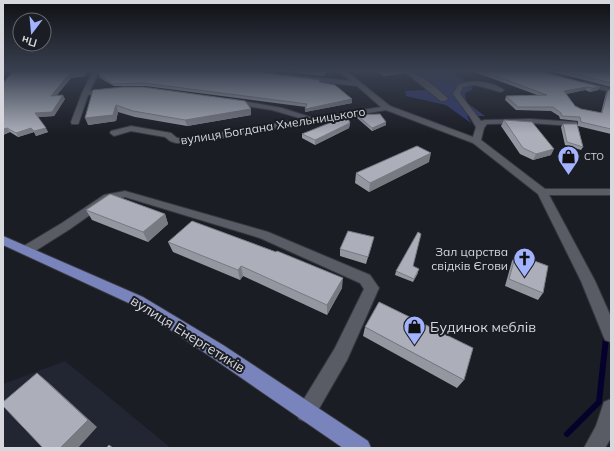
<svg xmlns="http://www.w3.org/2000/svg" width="614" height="451" font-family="Mulish,sans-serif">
<rect width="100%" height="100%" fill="#1b1d24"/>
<path fill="#222532" d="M65,361l73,60 33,27h-168v-64z"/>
<path fill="#313a6f" d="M412,71c26,0 42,-4 61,18l-8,4 1,9 19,14h-18l4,7 -25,-18 -40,-9 -1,-5 20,-1 5,-7z"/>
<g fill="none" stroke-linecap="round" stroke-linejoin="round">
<path stroke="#05012c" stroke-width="6" d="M567,434l32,-32 7,-64"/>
<defs>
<path id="minor" d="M93,71h6l-9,20 18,-2 3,2 -3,2 -20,2 -9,27 -1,2h-6l-1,-2 11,-29z
M337,71h8l5,3 40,32 83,31 3,-10 -6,-10 -17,-23 5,-9c13,-6 34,-4 46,5l-3,2 -26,-7 -12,2 -3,7 21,27 4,-1 45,-1 47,3v4h-3l-44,-3 -43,1 -3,4 -3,12 64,49h66v6h-62l46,86 16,36v25l-6,-2 -24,-59 -43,-87 -65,-51 -87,-33 -193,33h-17l-6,-2 -5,-4 -34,-6 -17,5 -4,-3 1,-2 20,-5 40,7 6,5 16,-1 110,-18 -31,-9 -44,-7v-4h3l51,9 31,10 68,-11 -24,-21 -72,-8 -3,-2 3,-2 67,7z
M404,71c13,0 35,18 44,28l-4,2h-3z
M585,82l26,6v4l-28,-7 -1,-1z
M125,191l143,41 102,43 9,13 -32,72 -34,59 -7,3 -7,-3 -3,-7 39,-64 29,-59 -4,-6 -100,-45 -135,-41 -14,3 -41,29 -38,24 -5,2 -5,-2 -1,-3 1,-3 40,-24 42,-28z
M611,399v39l-6,10h-21l12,-22 8,-24z"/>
<path id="major" d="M3,236l140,61 80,48 145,96 3,7h-28l-132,-91 -78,-52 -130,-60z"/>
</defs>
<use href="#minor" stroke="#38393f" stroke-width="2"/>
<use href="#major" stroke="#38393f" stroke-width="2"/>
<use href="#minor" fill="#595b65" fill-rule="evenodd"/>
<use href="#major" fill="#7984bc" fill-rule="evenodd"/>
</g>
<path fill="#9496a0" d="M13,71l72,5 -14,2 -15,18 9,3 -11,17 -16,1 10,15 -12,4 -2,-4 -16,5 -8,-5 -7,3z
M278,71h49l-3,5z
M376,71h28v2l-20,3z
M472,71h67l61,16 -2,3 -8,2 -5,-2 -19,4 9,12 6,3 20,4 5,-20 2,-3h3v44l-33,-8v-5l-18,-2 -1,-3 -8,-5 -35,-1 -11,-10 1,-4 31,-1z
M549,71h62v16z
M99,75l221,7 32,21 -47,9 1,-5 -161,-21h-31l-14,-8z
M93,90l158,25 -64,11 -52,-9 -17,-5 -2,9 -28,4z
M357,115l29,10 -14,6 -15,-13z
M504,120l47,35 -18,5 -13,-6 -19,-28z
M350,123l-1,5 -34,17 -13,-7v-4z
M563,124l20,23 -2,3 -16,-5 -4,-18z
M429,162l-60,30 -14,-9 1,-10z
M86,210l79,4 3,10 -20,18 -56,-22z
M168,242l174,46 -15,27 -84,-39 -3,4 -67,-28z
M372,244l-6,20 -26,-8v-7z
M516,254l27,39 -5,7 -33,-14 7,-25z
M413,266l5,7 -5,9 -18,-7 1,-4z
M365,327l99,53 -7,8 -94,-52z"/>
<path fill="#787a82" d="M84,71h3l-2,5 -14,2 -18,22 -2,-4 18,-22z
M397,71h7v2l-20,3v-3z
M587,87l-2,3 -23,5 2,-4z
M600,87l-2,3 -8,2 2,-4z
M63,95l2,4 -11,17 -16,1 -3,-4z
M352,99v4l-47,9v-3z
M116,105l2,7 -2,9 -28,4 -3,-7z
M251,109v6l-64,11 -2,-6z
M386,122v3l-14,6v-3z
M350,123l-1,5 -34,17v-5z
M7,128l3,4 -7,3v-6z
M31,128l3,4 -16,5 -2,-4z
M46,128l2,4 -12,4 -2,-5z
M554,149l-3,6 -18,5 3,-6z
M431,153l-2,9 -60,30 1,-9z
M165,214l3,10 -20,18 -5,-10z
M241,266l2,10 -3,4 -2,-10z
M343,278l-1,10 -15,27v-10z
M37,373l11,9 49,45 -19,21h-18z"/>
<path fill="#acafba" stroke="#787a82" d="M13,71h71l-1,2 -14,1 -18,22 12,-1 -11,17 -17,1 11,15 -12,3 -3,-3 -15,5 -9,-5 -4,1v-46z
M100,71h152l68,9 -1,2 16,3 17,14 -47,10 2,-5 -163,-21 -31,1 -14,-9z
M302,71h24l-2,3z
M381,71h16l-13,2z
M482,71h57l61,16 -8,1 -5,-1 -23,4 11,15 6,3 21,4 6,-23h3v39l-30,-7 -1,-5 -18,-1 -1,-3 -8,-6h-35l-12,-11 41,-1z
M563,71h48v12z
M123,87h20l102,14 6,8 -66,11 -52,-9 -17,-6 -3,10 -28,3 8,-28z
M380,114l6,8 -14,6 -15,-13z
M347,116l3,7 -35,17 -13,-6z
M504,120l28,2 22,27 -18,5 -13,-6z
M563,124h14l6,23 -16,-5z
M417,146l14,7 -61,30 -14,-10z
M110,194l55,20 -22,18 -57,-22z
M192,221l84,31 1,-1 66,27 -16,27 -86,-39 -3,4 -70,-28z
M348,231l26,6 -6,20 -28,-8z
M418,232l3,2 -8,32 6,3 -5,10 -18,-8z
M516,254l32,12 -5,27 -34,-14z
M379,302l94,46 -9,32 -99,-53z
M37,373l51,47 -28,28h-17l-40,-42v-4z
M109,445l4,3h-7z"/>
<linearGradient id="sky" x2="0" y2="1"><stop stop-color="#0f1014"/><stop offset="0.53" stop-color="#394050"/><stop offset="1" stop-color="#394050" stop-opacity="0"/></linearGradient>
<rect width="614" height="134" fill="url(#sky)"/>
<defs>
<symbol id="shop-pin" viewBox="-11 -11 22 30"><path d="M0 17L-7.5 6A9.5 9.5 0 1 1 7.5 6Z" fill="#a2b2fd" stroke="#1b1d24"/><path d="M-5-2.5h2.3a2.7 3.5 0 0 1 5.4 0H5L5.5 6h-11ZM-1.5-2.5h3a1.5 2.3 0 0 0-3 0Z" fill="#111"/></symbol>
<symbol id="church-pin" viewBox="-11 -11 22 30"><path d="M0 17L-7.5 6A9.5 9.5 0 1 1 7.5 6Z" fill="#a2b2fd" stroke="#1b1d24"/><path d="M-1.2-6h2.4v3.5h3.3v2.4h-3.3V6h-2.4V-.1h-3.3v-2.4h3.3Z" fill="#111"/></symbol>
</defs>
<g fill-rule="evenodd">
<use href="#shop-pin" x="556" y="144" width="25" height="34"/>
<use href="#church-pin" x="512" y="246" width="25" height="34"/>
<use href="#shop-pin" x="402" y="314" width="25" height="34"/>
</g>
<g text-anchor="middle" stroke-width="4" stroke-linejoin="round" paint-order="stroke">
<g font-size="10" fill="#d7d8de" stroke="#1b1d24" text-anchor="start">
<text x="584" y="160">СТО</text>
</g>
<g font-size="12" fill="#d7d8de" stroke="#1b1d24">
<text transform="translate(273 126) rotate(-9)" y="4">вулиця Богдана Хмельницького</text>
</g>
<g font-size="12" fill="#d7d8de" stroke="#1b1d24" text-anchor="end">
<text x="508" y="256">Зал царства<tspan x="508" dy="14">свідків Єгови</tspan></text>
</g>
<g font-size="14" fill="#d7d8de" stroke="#1b1d24" text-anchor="start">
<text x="430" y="332">Будинок меблів</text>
</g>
<g font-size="14" fill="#d7d8de" stroke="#1b1d24">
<text transform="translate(188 334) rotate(32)" y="5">вулиця Енергетиків</text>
</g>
</g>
<rect width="614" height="451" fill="none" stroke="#d7d8de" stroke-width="8"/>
<g transform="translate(32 32) rotate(196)"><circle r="19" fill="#1b1d24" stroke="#66686e"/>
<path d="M0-3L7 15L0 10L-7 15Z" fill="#a2b2fd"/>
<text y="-6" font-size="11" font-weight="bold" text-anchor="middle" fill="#d7d8de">Пн</text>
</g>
</svg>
